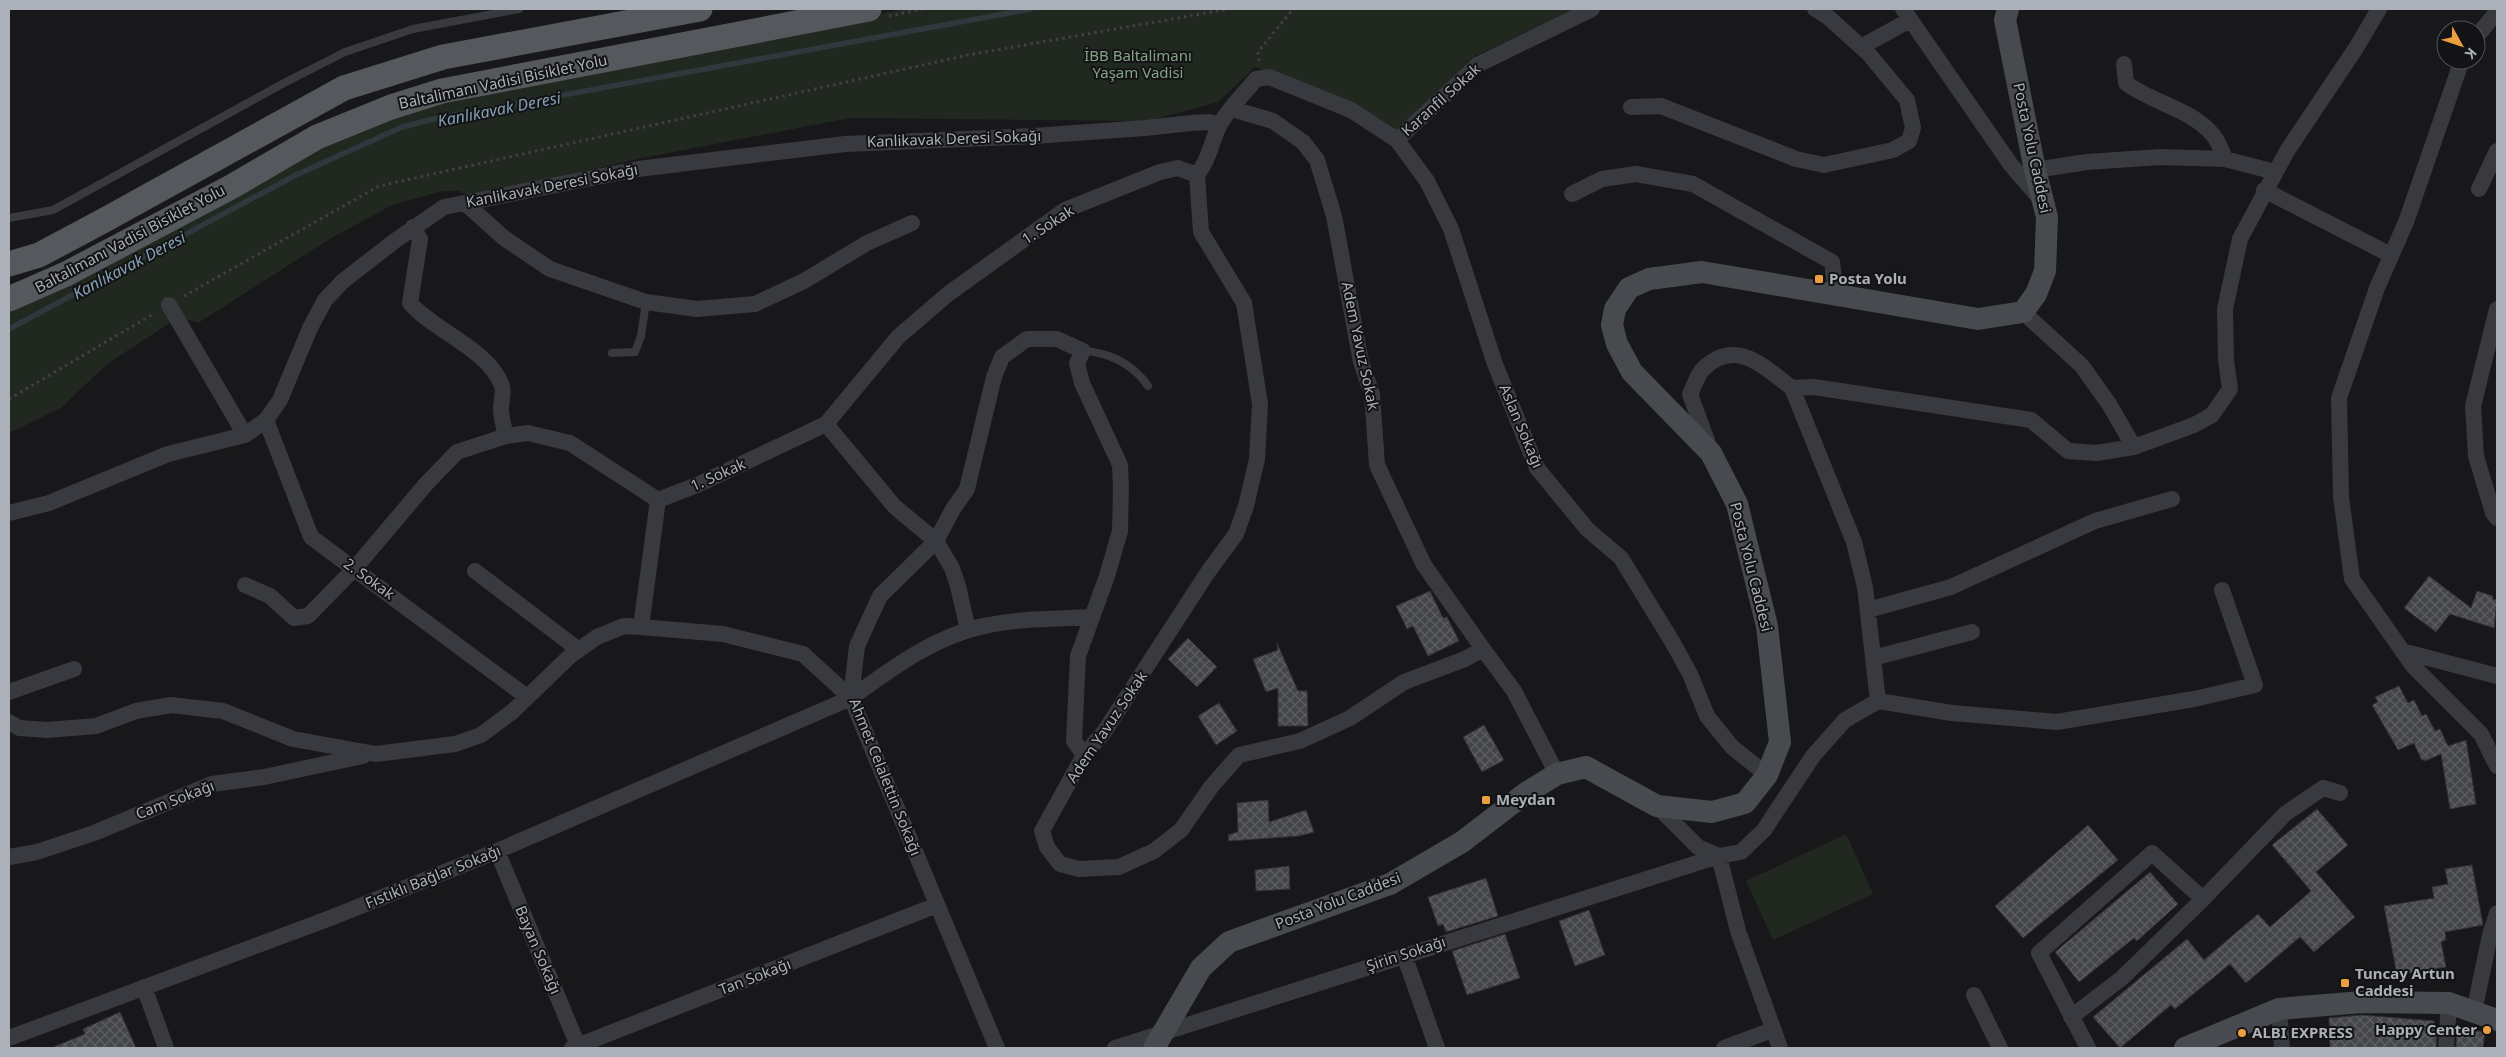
<svg xmlns="http://www.w3.org/2000/svg" width="2506" height="1057" font-family="'Noto Sans',sans-serif">
<defs>
<pattern id="building-cross-hatch" width="8" height="8" patternUnits="userSpaceOnUse" patternTransform="scale(1.25)"><rect width="8" height="8" fill="#45464a"/><path d="M0 0l8 8M0 8l8-8" fill="none" stroke="#5d5e62"/></pattern>
</defs>
<rect width="100%" height="100%" fill="#18181a"/>
<path fill="#202820" d="M904,9h671l-102,48 -77,74 -32,-22 -109,-42 -37,35 -70,19 -298,-3 -208,40 -171,39 -12,-6h-16l-51,14 -64,35 -130,83 -12,-4 -13,2 -66,43 -46,44 -52,25v-124l336,-175 80,-30z
M1846,834l27,60 -100,46 -27,-59z"/>
<g fill="none" stroke-linecap="round" stroke-linejoin="round">
<path stroke="#2e383d" stroke-width="5.5" d="M9,329l287,-154 106,-48 31,-8 598,-110"/>
</g>
<path fill="url(#building-cross-hatch)" stroke="#323236" d="M2429,576l42,32 6,-17 16,5 -1,3 5,1 -3,28 -44,-14 -14,18 -32,-24z
M1430,591l13,27 4,-1 12,24 -31,15 -15,-30 -6,3 -11,-23z
M1188,638l29,29 -20,20 -29,-28z
M1277,643l21,48h9l1,35h-30v-38l-12,4 -13,-33 25,-9z
M2399,686l9,17 6,-3 8,16 4,-2 9,17 5,-2 8,17 18,-6 10,64 -26,5 -9,-55 -16,7 -4,-2 -7,-16 -16,7 -26,-45 6,-3 -3,-5z
M1219,703l18,28 -21,14 -18,-29z
M1484,725l20,35 -22,12 -19,-35z
M1268,800l1,22 37,-12 8,22 -15,4 -70,5 -1,-6 10,-3 -1,-29z
M2317,809l31,36 -32,27 39,45 -41,35 -14,-15 -54,46 -16,-19 -55,45 -4,-4 -51,43 -27,-31 94,-78 17,21 54,-46 12,13 41,-36 -39,-46z
M2088,825l30,35 -95,78 -28,-32z
M2472,865l11,60 -38,7 1,8 -5,2 5,25 -49,8 -13,-69 50,-8 -2,-11 16,-3 -3,-15z
M1289,866l1,23 -34,2 -1,-21z
M2150,872l28,32 -41,37 -3,-3 -55,44 -24,-30z
M1486,878l12,38 -52,16 -3,-8 -5,2 -10,-29z
M1589,910l16,45 -30,11 -16,-45z
M1505,934l15,44 -53,17 -15,-44z
M120,1012l16,36h-85l34,-14 -2,-5z
M2362,1015l72,6v4l3,1 -1,22h-106l-1,-30z
M2457,1028l28,4 -2,16h-27z"/>
<g fill="none" stroke-linecap="round" stroke-linejoin="round">
<path stroke="#3f4146" stroke-width="3" stroke-dasharray="2.5 4" stroke-linecap="butt" d="M889,16l34,-7
M1259,61l-1,-9 35,-43
M184,296l195,-110 589,-131 261,-46
M9,399l146,-86"/>
<path stroke="#393a3f" stroke-width="8" d="M9,218l44,-8 231,-127 61,-31 68,-23 106,-20
M1083,351c26,1 50,13 65,35
M612,353l23,-1 6,-16 5,-34"/>
<path stroke="#393a3f" stroke-width="16" d="M1903,9l108,156 31,36
M2476,37l21,-25
M1861,47l49,-27
M2462,60l-56,162 -29,66 -38,110 2,99 11,82 61,87 68,68 16,32
M2124,64l2,19c26,20 66,26 87,52 6,7 9,17 12,24
M1631,107l30,-1 135,53 28,6 69,-15 16,-9 4,-13 -6,-28 -39,-47 -40,-36 -13,-8
M1232,109l41,12 30,21 14,18 17,56 27,146 11,32 5,71 47,100 59,84 -18,10 -61,23 -54,36 -50,23 -61,14 -28,32 -30,43 -27,21 -35,16 -40,2 -19,-5 -13,-17 -5,-16 42,-76 20,-23 104,-160 28,-38 10,-28 11,-47 3,-55 -16,-101 -43,-71 -4,-57c12,-15 14,-32 22,-49 9,-17 25,-32 37,-47l13,-2 82,33 46,30 30,41 24,48 44,135 42,104 50,61 34,29 52,85 17,31 17,42 25,31 35,28
M1397,140l80,-75 115,-56
M2035,170l52,-8 73,-5 65,2 50,13
M2479,189l18,-38
M2264,190l127,65
M1572,194l30,-15 34,-5 57,10 139,78 4,32
M465,203l39,35 46,31 96,33 51,7 58,-5 49,-23 63,-38 45,-20
M413,227l7,12 -10,64c25,29 79,46 92,83 2,6 -1,16 -1,23 0,9 3,18 5,27
M169,305l76,130
M2497,309l-24,97 3,50 17,57 4,5
M2023,312l59,54 27,38 25,43
M266,420l45,117 216,160
M826,424l69,83 41,34 16,27 6,18 10,44
M1710,449l-20,-55c4,-7 7,-19 13,-25 33,-32 61,-2 89,19
M658,500l39,-15 129,-61 72,-87 50,-43 117,-84 95,-38 18,-4 19,7
M658,500l-17,127 82,7 80,20 48,44
M9,513l40,-10 119,-49 77,-19 21,-15 14,-20 30,-72 15,-28 18,-19 53,-41 48,-33 194,-38 207,-25 189,-8 111,-8 46,-5 18,-1 11,3
M475,571l104,79
M245,585l25,11 24,22 14,-2 47,-48 71,-84 31,-32 49,-16 22,-3 42,10 88,57
M1868,610l83,-23 144,-66 77,-22
M1483,649l31,42 43,83
M2402,651l95,25
M1873,658l99,-26
M9,692l65,-23
M1878,701l-13,-114 -11,-45 -62,-154 22,-1 217,33 37,31 28,2 38,-6 60,-22 18,-10 18,-26 -4,-29 -1,-51 15,-70 47,-88 69,-103 23,-39
M9,722l10,6 28,2 49,-4 40,-15 35,-6 52,6 70,28 83,15 79,-10 26,-9 31,-23 58,-56 27,-19 27,-11 17,1
M1657,806l41,41 21,9 22,-4 23,-22 49,-74 32,-36 33,-19 74,12 105,9 137,-23 61,-14 -33,-95
M497,851l82,197
M9,857l28,-5 57,-19 118,-49 52,-7 99,-21
M1404,955l33,93
M144,987l22,61
M1974,995l26,53
M2279,1009l3,39
M2474,1012l16,-77 7,-22
M2071,1017l51,-39 81,-79
M9,1038l324,-121 164,-66 354,-153c41,-30 87,-64 138,-73 33,-7 69,-6 103,-8
M572,1048l365,-143
M997,1048l-146,-350 6,-52 23,-50 56,-55 17,-32 14,-20 27,-112 8,-20 25,-18h30l26,12 -6,12 5,20 38,82 1,22 -1,44 -13,45 -29,80 -4,85 10,14
M1115,1048l604,-192 19,75 42,117
M1724,1048l48,-18
M2088,1048l-49,-95 113,-100 51,46 82,-85 38,-26 17,5
M2446,1048l3,-45"/>
<path stroke="#474a4f" stroke-width="22" d="M1154,1048l47,-80 28,-26 161,-58 72,-42 64,-49 31,-19 29,-7 71,39 55,6 33,-9 22,-28 13,-33 -13,-116 -30,-122 -26,-51 -79,-81 -15,-28 -5,-19 3,-16 14,-21 20,-9 53,-7 276,47 45,-7 13,-18 9,-23 2,-54 -12,-47 -30,-150 3,-11
M2185,1048l94,-39 83,-7 87,1 48,17"/>
<path stroke="#55585d" stroke-width="25" d="M9,264l30,-9 62,-33 243,-134 99,-31 257,-48
M9,299l57,-25 165,-87 86,-50 74,-30 51,-16 427,-82"/>
</g>
<g fill="#eb9f3e" stroke="#131315" stroke-width="2">
<rect x="1814" y="274" width="10" height="10" rx="2.5"/>
<rect x="1481" y="795" width="10" height="10" rx="2.5"/>
<rect x="2340" y="978" width="10" height="10" rx="2.5"/>
<circle cx="2487" cy="1030" r="5"/>
<circle cx="2242" cy="1033" r="5"/>
</g>
<g text-anchor="middle" stroke-width="4" stroke-linejoin="round" paint-order="stroke">
<g font-size="15" fill="#84a382" stroke="#131315">
<text x="1138" y="61">İBB Baltalimanı<tspan x="1138" dy="17">Yaşam Vadisi</tspan></text>
</g>
<g font-size="15" fill="#abb0b9" stroke="#131315">
<text transform="translate(503 82) rotate(-12)" y="5">Baltalimanı Vadisi Bisiklet Yolu</text>
<text transform="translate(1441 100) rotate(-42)" y="5">Karanfil Sokak</text>
<text transform="translate(954 139) rotate(-2)" y="5">Kanlikavak Deresi Sokağı</text>
<text transform="translate(2032 148) rotate(78)" y="5">Posta Yolu Caddesi</text>
<text transform="translate(552 186) rotate(-11)" y="5">Kanlikavak Deresi Sokağı</text>
<text transform="translate(1048 225) rotate(-33)" y="5">1. Sokak</text>
<text transform="translate(130 239) rotate(-28)" y="5">Baltalimanı Vadisi Bisiklet Yolu</text>
<text transform="translate(1360 346) rotate(78)" y="5">Adem Yavuz Sokak</text>
<text transform="translate(1521 426) rotate(67)" y="5">Aslan Sokağı</text>
<text transform="translate(718 475) rotate(-24)" y="5">1. Sokak</text>
<text transform="translate(1751 567) rotate(76)" y="5">Posta Yolu Caddesi</text>
<text transform="translate(369 579) rotate(36)" y="5">2. Sokak</text>
<text transform="translate(1107 727) rotate(-56)" y="5">Adem Yavuz Sokak</text>
<text transform="translate(885 777) rotate(68)" y="5">Ahmet Celalettin Sokağı</text>
<text transform="translate(175 800) rotate(-21)" y="5">Cam Sokağı</text>
<text transform="translate(433 877) rotate(-22)" y="5">Fıstıklı Bağlar Sokağı</text>
<text transform="translate(1338 901) rotate(-21)" y="5">Posta Yolu Caddesi</text>
<text transform="translate(538 950) rotate(67)" y="5">Bayan Sokağı</text>
<text transform="translate(1406 954) rotate(-18)" y="5">Şirin Sokağı</text>
<text transform="translate(755 977) rotate(-21)" y="5">Tan Sokağı</text>
</g>
<g font-size="15" font-weight="bold" fill="#abb0b9" stroke="#131315" text-anchor="start">
<text x="1829" y="284">Posta Yolu</text>
<text x="1496" y="805">Meydan</text>
<text x="2355" y="979">Tuncay Artun<tspan x="2355" dy="17">Caddesi</tspan></text>
<text x="2477" y="1035" text-anchor="end">Happy Center</text>
<text x="2252" y="1038">ALBI EXPRESS</text>
</g>
<g font-size="16" font-style="italic" fill="#83a1b2" stroke="#131315">
<text transform="translate(499 109) rotate(-11)" y="6">Kanlıkavak Deresi</text>
<text transform="translate(129 265) rotate(-28)" y="6">Kanlıkavak Deresi</text>
</g>
</g>
<rect width="2506" height="1057" fill="none" stroke="#abb0b9" stroke-width="20"/>
<g transform="translate(2461 45) rotate(130)"><circle r="24" fill="#131315" stroke="#505257"/>
<path d="M0-4L9 19L0 12L-9 19Z" fill="#eb9f3e"/>
<text y="-8" font-size="14" font-weight="bold" text-anchor="middle" fill="#abb0b9">K</text>
</g>
</svg>
